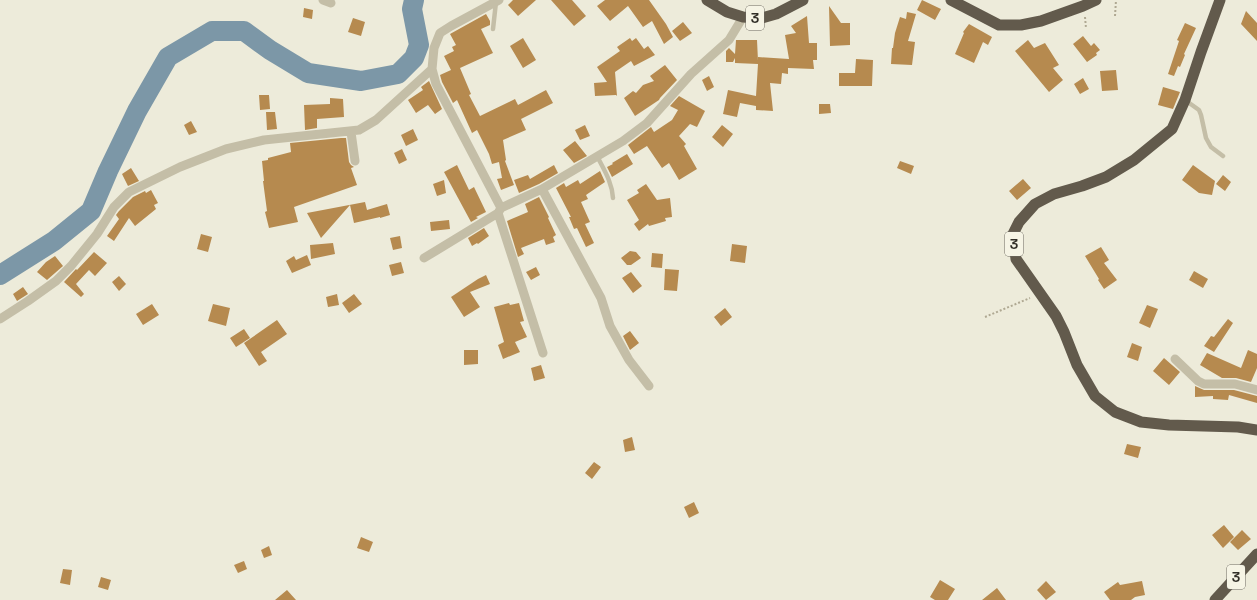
<svg xmlns="http://www.w3.org/2000/svg" width="1257" height="600" font-family="'Space Grotesk',sans-serif">
<rect width="100%" height="100%" fill="#edebda"/>
<g fill="none" stroke-linecap="round" stroke-linejoin="round">
<path stroke="#7c97a7" stroke-width="20" d="M0,275l54,-34 37,-30 17,-40 29,-60 31,-54 44,-26h32l26,19 38,23 53,8 37,-7 16,-16 5,-13 -7,-36 2,-9"/>
</g>
<path fill="#b68a4f" d="M513,0h23l-18,16 -10,-11z
M551,0h21l14,16 -12,10z
M605,0h44l17,24 7,13 -9,7 -12,-23 -9,6 -15,-21 -18,15 -13,-15z
M922,0l19,9 -6,11 -18,-10z
M829,6l12,17h9v22l-20,1z
M304,8l9,2 -1,9 -9,-2z
M1246,11l11,12v18l-16,-17z
M907,12l9,2 -8,27 7,1 -3,23 -21,-1 1,-16h1l2,-15 5,-16 6,2z
M486,14l4,7v4l-9,4 12,24 -33,15 11,26 -2,1 11,21 35,-17 3,6 28,-15 7,13 -32,16 5,11 -23,10 3,20 -1,1 9,24 -13,5 -4,-11 5,-1 -3,-16 -7,2 -3,-10 -12,-24 -5,3 -15,-33 -4,3 -11,-21 -2,-7 11,-5 -7,-14 10,-5 -2,-4 4,-2 -6,-11z
M807,16l2,27h8v17h-4l1,9 -26,-1v6l-6,-1 -1,11 -11,-1 3,28 -17,-1v-4l-16,-3 -3,14 -14,-3 5,-24 28,6 2,-32 -23,-1v-5l-2,4h-7v-11l3,-3 6,6 1,-14h21l1,21v-4l31,2 -4,-24 11,-2 -5,-7z
M353,18l12,4 -4,14 -13,-4z
M683,22l9,11 -12,8 -8,-10z
M1185,23l11,5 -12,26 1,1 -5,12 -2,-1 -4,10 -6,-2 11,-33 -2,-1z
M969,24l23,13 -4,8 -5,-3 -9,21 -19,-9 9,-21 -1,-1z
M1083,36l8,10 3,-3 6,7 -4,3 1,2 -10,7 -14,-18z
M523,38l13,22 -13,8 -13,-22z
M630,38l2,3 4,-3 8,11 4,-3 7,9 -21,11 -3,-5 -16,11 2,24 -1,-1 -21,1 -1,-13 13,-1 -10,-15 23,-16 -3,-4z
M1028,40l6,8 11,-5 14,22 -6,3 10,12 -14,12 -34,-41z
M856,59l17,1 -1,26h-33v-13h16z
M665,65l12,15 -17,18 -1,2 -24,16 -11,-18 9,-7 3,2 7,-8 11,-4 -4,-5z
M1116,70l2,20 -16,1 -2,-20z
M709,76l5,11 -7,4 -5,-11z
M1083,78l6,11 -9,5 -6,-10z
M429,81l13,28 -7,5 -7,-9 -12,8 -8,-13 15,-10 -2,-3z
M1163,87l17,5 -7,17 -15,-4z
M259,95h10l1,14 -10,1z
M679,96l26,15 -8,16 -7,-3 -11,12 7,8 -2,2 13,23 -18,11 -10,-17 -7,5 -15,-22 -13,8 -6,-9 23,-18 3,5 18,-12 6,-10 -8,-4z
M330,98l13,1 1,18 -27,2v9l-12,2 -1,-25 26,-1z
M819,104h11l1,9 -12,1z
M266,112h9l2,17 -10,1z
M191,121l6,11 -8,3 -5,-10z
M585,125l5,11 -10,4 -5,-10z
M722,125l11,9 -10,13 -11,-10z
M413,129l5,11 -12,6 -5,-11z
M341,138h5l3,24 2,3 3,2 -3,1 6,17 -63,22 4,15 -29,6 -4,-16 2,-1 -4,-30h1l-2,-20 6,-1v-2l23,-6 -1,-9z
M575,141l12,15 -13,7 -11,-13z
M402,149l5,11 -8,4 -5,-11z
M627,154l6,10 -21,13 -5,-10 6,-3 -1,-1z
M900,161l14,5 -3,8 -14,-6z
M457,165l12,25 5,-3 12,25 -10,5 2,1 -7,4 -27,-50z
M554,165l4,8 -19,11 -20,9 -5,-13 14,-5 2,4z
M1193,165l22,16 -3,14 -13,-2 -17,-13z
M131,168l8,13 -11,5 -6,-12z
M600,171l5,11 -19,13 2,4 -7,3 9,20 -5,2 9,19 -8,4 -9,-19 -3,1 -5,-12h2l-15,-29 8,-5 2,4 12,-7 2,4z
M1223,175l8,7 -6,9 -9,-7z
M1023,179l8,9 -14,12 -8,-9z
M444,180l2,13 -9,3 -4,-12z
M646,184l11,16 13,-2 2,19 -7,1 1,3 -17,5 -1,-2 -9,7 -5,-7 5,-4 -12,-20 12,-7 -2,-3z
M151,190l7,13 -4,2 2,4 -21,17 -6,-8 -15,23 -7,-5 12,-17 -3,-4 3,-4 14,-14 12,-6 1,2z
M539,197l10,20 -1,1 8,17 -3,2 2,5 -9,3 -2,-6 -23,9 3,6 -6,3 -11,-36 21,-9 -3,-8z
M365,202l2,8 20,-6 3,11 -10,3v-1l-26,6 -4,-18 -29,33 -14,-25z
M449,220l1,9 -19,2 -1,-9z
M484,228l5,8 -11,8 -1,-1 -5,3 -4,-8z
M201,234l11,3 -4,15 -11,-3z
M400,236l2,12 -9,2 -3,-12z
M333,243l2,11 -24,5 -1,-14z
M732,244l15,2 -2,17 -15,-2z
M1101,247l8,13 -5,3 13,17 -13,9 -6,-9 1,-1 -14,-23z
M630,251l6,1 5,6 -10,7h-4l-6,-7z
M94,252l13,11 -12,13 -6,-6 -13,14 8,10 -3,3 -17,-15 12,-13 1,1z
M652,253l11,1 -1,14 -11,-1z
M307,255l4,10 -19,8 -6,-12 8,-5 2,4z
M55,256l8,10 -16,14 -10,-8 9,-10z
M401,262l3,11 -12,3 -3,-11z
M536,267l4,8 -9,5 -5,-8z
M665,269l14,1 -2,21 -13,-1z
M1194,271l14,8 -5,9 -14,-8z
M631,272l11,14 -9,7 -11,-15z
M486,275l4,9 -20,8 10,15 -16,10 -13,-20 27,-18z
M119,276l7,8 -7,7 -7,-9z
M23,287l5,7 -11,7 -4,-7z
M337,294l2,11 -11,2 -2,-10z
M354,294l8,10 -13,9 -7,-10z
M509,303l1,2 9,-2 5,18 -4,1 7,15 -12,5 5,10 -17,7 -5,-14 6,-3 -10,-35z
M152,304l7,11 -16,10 -7,-11z
M213,304l17,4 -4,18 -18,-5z
M1147,305l11,4 -8,19 -11,-5z
M725,308l7,9 -11,9 -7,-9z
M1228,319l5,4 -19,29 -10,-6 7,-10 3,1z
M277,320l10,14 -26,18 6,9 -8,5 -15,-23z
M244,329l6,9 -14,9 -6,-9z
M630,331l9,12 -9,7 -7,-14z
M1132,343l10,4 -4,14 -11,-4z
M464,350h14v14l-14,1z
M1248,350l9,4v14l-6,14 -15,-4h-14l-22,-13 7,-12 34,15z
M1164,358l16,14 -11,13 -16,-14z
M541,365l4,13 -11,3 -3,-13z
M1195,386l9,4h30l23,6v7l-28,-8 -1,5 -15,-1v-3l-18,1z
M632,437l3,13 -10,2 -2,-12z
M1127,444l14,3 -3,11 -14,-4z
M594,462l7,5 -9,12 -7,-6z
M694,502l5,11 -10,5 -5,-11z
M1224,525l10,12 -11,11 -11,-13z
M1242,530l9,9 -13,11 -8,-8z
M361,537l12,5 -4,10 -12,-4z
M269,546l3,9 -8,3 -3,-8z
M244,561l3,8 -9,4 -4,-8z
M63,569l9,1 -2,15 -10,-2z
M101,577l10,3 -3,10 -10,-3z
M940,580l15,9 -7,11h-13l-5,-3z
M1046,581l10,11 -10,8 -9,-10z
M1142,581l3,14 -10,2 -4,3h-21l-6,-8 14,-10 2,3z
M997,588l9,12h-24z
M287,590l9,10h-21z"/>
<g fill="none" stroke-linecap="round" stroke-linejoin="round">
<path stroke="#afa892" stroke-width="2" stroke-dasharray="2 2" stroke-linecap="butt" d="M1115,16l1,-16
M1085,17l1,11
M985,317l45,-19"/>
<path stroke="#c4bea7" stroke-width="4.5" d="M493,29l3,-27
M1185,100l14,10 2,5 5,23 5,9 12,9
M597,156c7,14 15,26 16,42"/>
<path stroke="#c4bea7" stroke-width="9" d="M323,0l8,3
M499,0l-48,26 -11,7 -6,15 -2,21 4,15 65,124
M351,132l4,29
M542,189l59,109 9,28 19,34 20,26
M498,213l45,140
M424,258l74,-45 3,-5 41,-19 81,-48 24,-18 44,-49 38,-34 14,-23
M0,319l28,-18 28,-20 15,-15 26,-32 17,-27 15,-15 51,-25 46,-18 38,-9 95,-10 17,-10 56,-51
M1175,359l23,22 6,3h31l22,6"/>
<path stroke="#625a4c" stroke-width="11" d="M707,0l20,12 16,5 19,1 14,-4 27,-14
M951,0l48,25h22l20,-4 42,-15 13,-6
M1220,0l-19,52 -16,48 -13,29 -38,31 -28,17 -24,9 -28,8 -19,10 -16,18 -6,12 3,25 40,57 8,16 13,33 18,31 20,16 26,10 28,3 69,2 19,3
M1215,600l42,-46"/>
</g>
<g text-anchor="middle" stroke-width="3.5" stroke-linejoin="round" paint-order="stroke">
<g fill="#f6f4e5" stroke="#6c6960" stroke-width="1">
<rect x="746" y="6" width="18" height="24" rx="3"/>
<rect x="1005" y="232" width="18" height="24" rx="3"/>
<rect x="1227" y="565" width="18" height="24" rx="3"/>
</g>
<g font-size="14" font-weight="bold" fill="#312e27">
<text x="755" y="23">3</text>
<text x="1014" y="249">3</text>
<text x="1236" y="582">3</text>
</g>
</g>
</svg>
